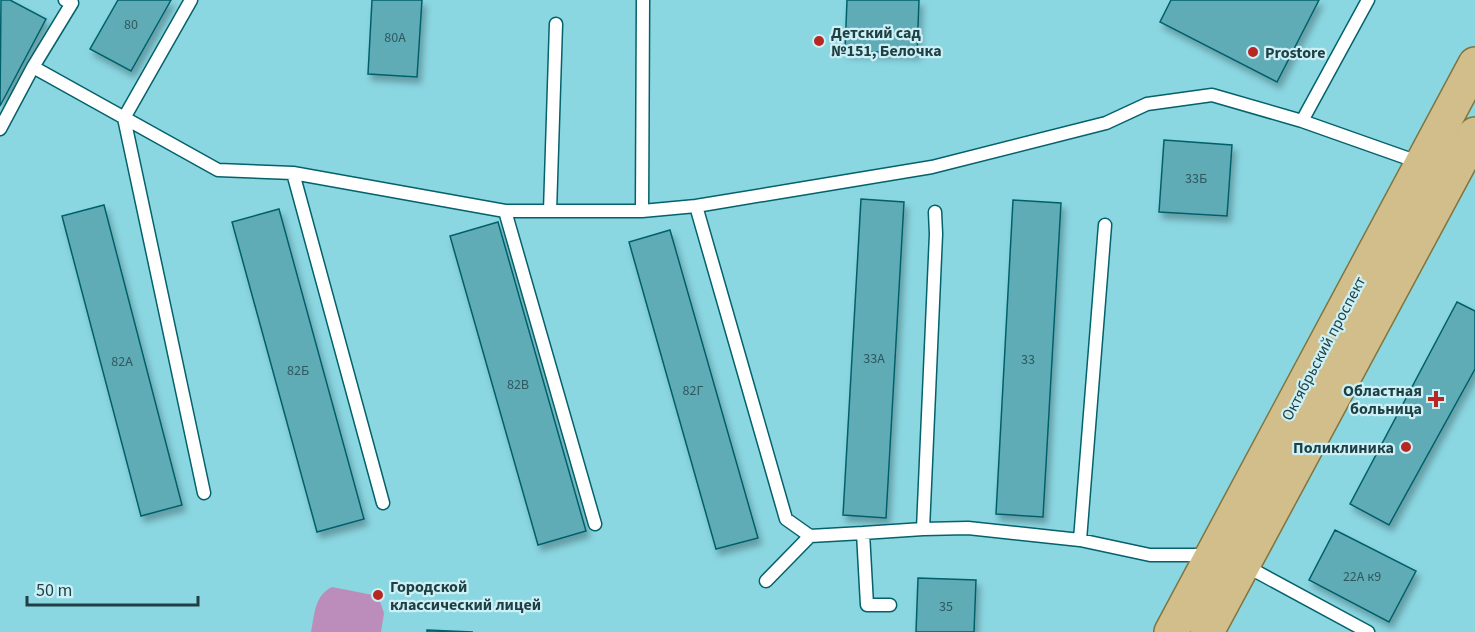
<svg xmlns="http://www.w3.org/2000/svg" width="1475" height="632" font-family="'Source Sans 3',sans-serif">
<defs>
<filter id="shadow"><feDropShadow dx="3.5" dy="6" stdDeviation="3" flood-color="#0004"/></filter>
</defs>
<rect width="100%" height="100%" fill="#8ad6e1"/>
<path fill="#bc8cba" d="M332,587l46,9 6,17 -3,19h-70c4,-18 3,-36 21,-45z"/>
<path fill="#5fabb6" stroke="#01616b" stroke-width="1.5" filter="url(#shadow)" d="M1,0h9l36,19 -46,87z
M118,0h53l-40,71 -41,-22z
M372,0h50l-5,77 -49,-3z
M847,0h72l-2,53 -72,-2z
M1171,0h148l-42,82 -117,-60z
M1164,140l68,5 -5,71 -68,-4z
M861,199l43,3 -18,316 -43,-3z
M1013,200l48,3 -18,314 -47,-3z
M104,205l78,300 -41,11 -79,-300z
M279,209l85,310 -47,13 -85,-310z
M498,222l88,309 -48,14 -88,-309z
M670,230l88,308 -42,11 -87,-307z
M1457,302l18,9v58l-86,156 -39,-21z
M1335,530l81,41 -27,51 -80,-42z
M918,578l58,2 -2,52h-58z
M427,630l46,2h-46z"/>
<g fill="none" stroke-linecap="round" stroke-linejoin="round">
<defs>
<path id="service" d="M65,0l7,3 -39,64 185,103 75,3 212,38h137l54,-5 109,-18 127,-21 174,-44 41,-19 65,-9 90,26 119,42
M191,0l-67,118 80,375
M1302,121l66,-121
M0,129l33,-62
M293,173l90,330
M696,206l90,313 24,17
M505,211l90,313
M550,211l6,-187
M642,211l1,-211
M923,529l13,-295 -1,-22
M1080,540l25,-315
M1246,566l122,66
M766,581l44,-45 53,-3
M890,605h-23l-4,-72 60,-4 45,-1 112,12 70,15h60"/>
<path id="primary" d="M1171,632l304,-568
M1207,632l268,-498"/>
</defs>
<use href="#service" stroke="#03626c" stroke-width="15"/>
<use href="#primary" stroke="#80753f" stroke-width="36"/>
<use href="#service" stroke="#fff" stroke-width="12"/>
<use href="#primary" stroke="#d2be8b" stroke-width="33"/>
</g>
<g fill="#b72825" stroke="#cbf0f5" stroke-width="2">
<circle cx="819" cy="41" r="6"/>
<circle cx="1253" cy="52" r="6"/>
<path d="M1433 390h6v6h6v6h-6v6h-6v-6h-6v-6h6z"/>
<circle cx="1406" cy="447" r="6"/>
<circle cx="378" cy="595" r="6"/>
</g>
<g text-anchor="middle" stroke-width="4.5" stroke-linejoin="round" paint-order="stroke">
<g font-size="14" fill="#2f5a60">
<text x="131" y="29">80</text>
<text x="395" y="42">80А</text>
<text x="1196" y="183">33Б</text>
<text x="874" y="363">33А</text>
<text x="1028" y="364">33</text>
<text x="122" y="366">82А</text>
<text x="298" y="375">82Б</text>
<text x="518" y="389">82В</text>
<text x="693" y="395">82Г</text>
<text x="1362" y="581">22А к9</text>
<text x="946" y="611">35</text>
</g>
<g font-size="16" font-weight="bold" fill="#1f3f44" stroke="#cbf0f5" text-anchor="start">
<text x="831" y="38">Детский сад<tspan x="831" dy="18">№151, Белочка</tspan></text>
<text x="1265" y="58">Prostore</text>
<text x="1422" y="396" text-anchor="end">Областная<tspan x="1422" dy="18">больница</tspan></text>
<text x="1394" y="453" text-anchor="end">Поликлиника</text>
<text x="390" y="592">Городской<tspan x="390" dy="18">классический лицей</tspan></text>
</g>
<g font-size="16" fill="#1f3f44" stroke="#cbf0f5">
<text transform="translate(1323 348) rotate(-62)" y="6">Октябрьский проспект</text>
</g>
</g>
<path d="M27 596v9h171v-9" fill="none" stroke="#1f3f44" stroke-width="3"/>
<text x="36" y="596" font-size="18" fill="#1f3f44" stroke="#cbf0f5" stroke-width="4.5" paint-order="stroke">50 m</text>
</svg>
